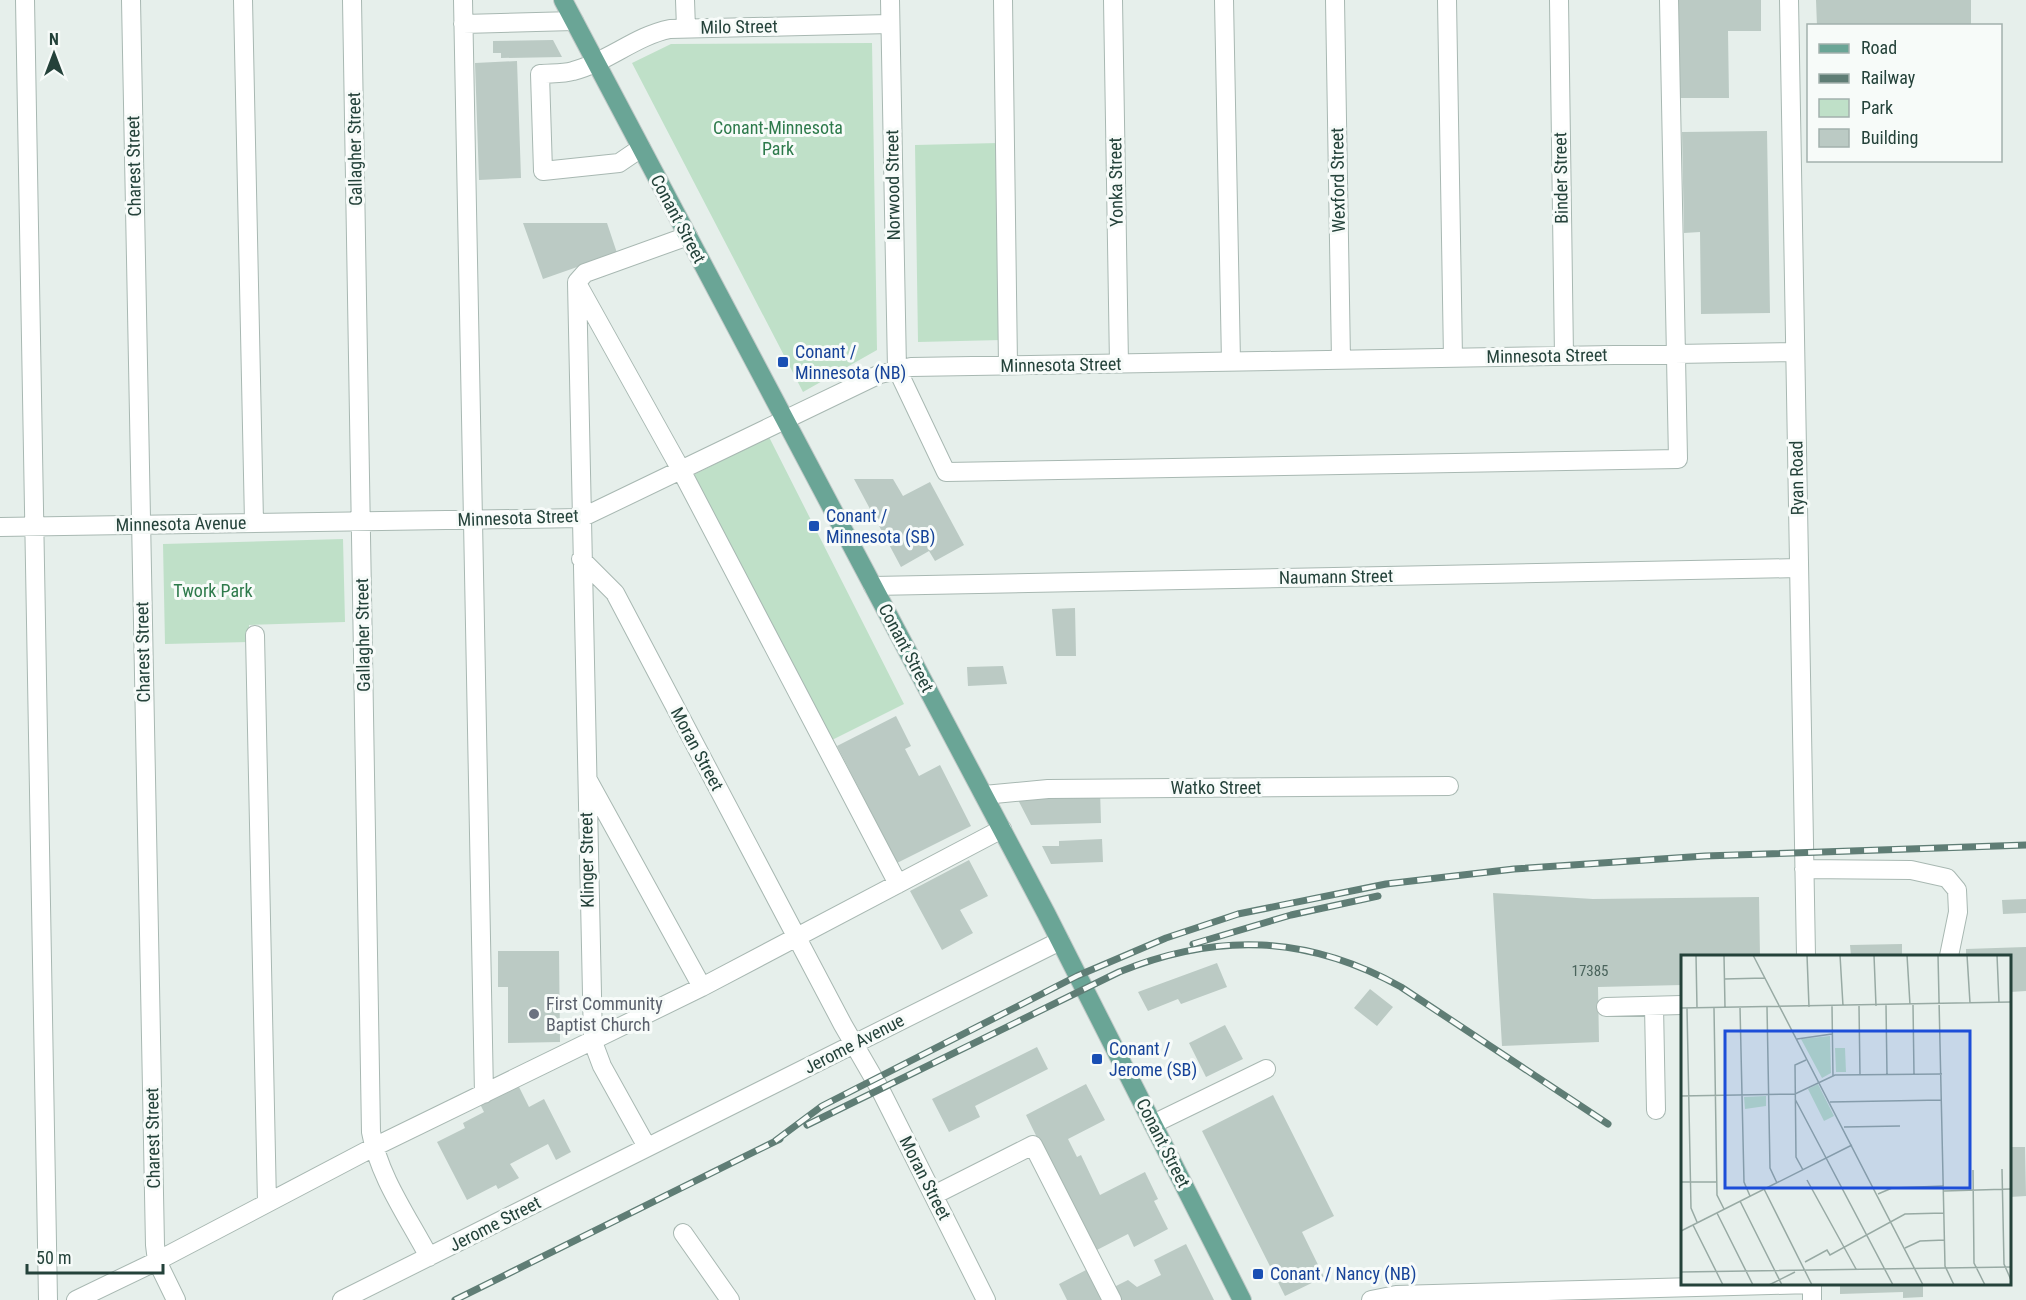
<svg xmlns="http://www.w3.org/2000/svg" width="2026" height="1300" font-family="'Roboto Condensed',sans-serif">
<rect width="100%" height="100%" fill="#e6efeb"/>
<path fill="#bfe0c8" d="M872,43l5,307 -74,42 -171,-329 39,-19z
M998,143l4,197 -84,2 -3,-197z
M769,437l135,267 -80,40 -135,-267z
M343,539l2,83 -96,3v17l-84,2 -2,-100z"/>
<path fill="#bbcac4" d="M1677,0h84v31h-33l1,67h-51z
M1816,0h155v26h-154z
M553,40l9,17 -61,1v-5h-8v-12z
M517,61l4,117 -42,2 -4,-117z
M1767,131l3,182 -69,1 -1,-82 -16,1 -2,-101z
M523,223h84l10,30 -74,26z
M854,479h39l10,17 27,-14 34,63 -29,16 -6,-10 -28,16z
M1075,608l1,48h-20l-4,-47z
M1003,666l4,18 -39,2 -1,-19z
M896,716l15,30 -6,3 14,27 21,-11 31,61 -74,37 -60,-117z
M1100,790l1,33 -70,2 -17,-33z
M1102,839l1,23 -52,2 -9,-18h17v-5z
M969,860l19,36 -28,14 13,23 -31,17 -32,-59z
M1493,893l100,6 166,-2 1,59h-78v29l-84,2 1,55 -97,4z
M2026,899v14l-23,1 -1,-14z
M1902,944v12h-51l-1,-11z
M2026,947v44l-16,1v-36h-44v-7z
M498,951h61l1,91 -52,1v-56h-10z
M1217,963l10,24 -46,17 -3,-5 -30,12 -10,-19z
M1370,989l23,18 -16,19 -23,-18z
M1225,1025l18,34 -37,18 -17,-34z
M1037,1047l11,22 -73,37 5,11 -31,15 -17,-33z
M1086,1084l19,36 -37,19 9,18 4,-2 19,40 45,-23 13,27 -4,2 14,28 -34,18 -6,-13 -35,18 -67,-137z
M518,1085l11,22 15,-8 27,53 -15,8 -8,-16 -38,20 9,14 -21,11 -2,-4 -29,15 -30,-58 28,-14 -2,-5 21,-11 -4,-8z
M1273,1095l61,121 -32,16 22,45 -39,19 -83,-165z
M2010,1147h15l1,49 -16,1z
M1186,1244l28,56h-94l-6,-13 14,-7 9,7 24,-12 -7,-15z
M1088,1269l16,31h-37l-8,-16z
M1840,1284h83v13l-20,1v-6l-63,2z"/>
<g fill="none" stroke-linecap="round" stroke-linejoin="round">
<defs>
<path id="minor" d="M25,0l23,1300
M131,0l24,1245 2,16 19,39
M243,0l11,522
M352,0l19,1132c8,45 37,85 58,125
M463,0l21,1094
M685,0l1,28
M890,0l7,369 49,103 732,-13 -9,-459
M1003,0l5,365
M1113,0l6,364
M1224,0l7,362
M1335,0l6,360
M1447,0l6,358
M1559,0l5,356
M1789,0l17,956
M463,24l111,-3
M641,148l-22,15 -76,8 -3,-97c11,-1 23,0 33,-3 35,-9 62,-35 97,-42l220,-5
M578,285l103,185 217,414
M0,527l581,-9 299,-144 31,-7 884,-15
M581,559l34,34 228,432 37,64 106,211
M873,586l925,-18
M255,635l12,568
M588,780l114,207
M984,795l64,-6 401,-3
M1804,869l107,1 36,8 10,12 1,22 -9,44
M1654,1006l2,104
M1606,1007l76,-2
M1153,1124l113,-55
M647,1147l-45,-81 -9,-24 -16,-760 8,-9 103,-37
M934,1195l99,-50 79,155
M683,1233l47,67
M76,1300l81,-39 217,-114 328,-160 300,-158
M342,1300l718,-359
M1371,1300l25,-5 416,-11v16"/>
<path id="major" d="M563,0l483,913 196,387"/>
</defs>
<use href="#minor" stroke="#a8b8b2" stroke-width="20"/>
<use href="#major" stroke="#c2cac8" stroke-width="20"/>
<use href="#minor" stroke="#fff" stroke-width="18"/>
<use href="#major" stroke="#6aa596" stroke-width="18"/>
<defs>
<path id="rail" d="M1193,944l98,-29 87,-19
M807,1125l312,-153c98,-40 189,-37 282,15l207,137
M775,1141l47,-35 255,-130 89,-38 72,-24 148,-30 128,-15 191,-13 321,-11
M455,1300l325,-161"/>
</defs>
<use href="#rail" stroke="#5f7d75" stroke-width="7"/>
<use href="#rail" stroke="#f7fbf9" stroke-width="4.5" stroke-dasharray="14" stroke-linecap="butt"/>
</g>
<g fill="#1a4fb4" stroke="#f7fbf9" stroke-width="2">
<rect x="777" y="356" width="12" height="12" rx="3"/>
<rect x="808" y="520" width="12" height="12" rx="3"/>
<rect x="1091" y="1053" width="12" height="12" rx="3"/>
<rect x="1252" y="1268" width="12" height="12" rx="3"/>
</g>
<circle fill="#6b7280" stroke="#f7fbf9" stroke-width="2" cx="534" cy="1014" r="6"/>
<g text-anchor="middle" stroke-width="6" stroke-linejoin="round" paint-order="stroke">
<g font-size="15" fill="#4a645c">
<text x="1590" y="976">17385</text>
</g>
<g font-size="18" fill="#24423a" stroke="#f7fbf9">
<text transform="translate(739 27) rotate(-1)" y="6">Milo Street</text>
<text transform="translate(355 149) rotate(-91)" y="6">Gallagher Street</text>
<text transform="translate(134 166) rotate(-91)" y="6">Charest Street</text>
<text transform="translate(1561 178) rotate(-91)" y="6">Binder Street</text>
<text transform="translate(1338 180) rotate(-91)" y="6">Wexford Street</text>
<text transform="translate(1116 182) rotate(-91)" y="6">Yonka Street</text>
<text transform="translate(893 185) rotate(-91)" y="6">Norwood Street</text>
<text transform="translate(678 219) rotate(62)" y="6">Conant Street</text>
<text transform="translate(1547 356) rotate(-1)" y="6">Minnesota Street</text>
<text transform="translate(1061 365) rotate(-1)" y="6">Minnesota Street</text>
<text transform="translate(1797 478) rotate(-91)" y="6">Ryan Road</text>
<text transform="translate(518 518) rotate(-2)" y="6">Minnesota Street</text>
<text transform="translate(181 524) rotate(-1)" y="6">Minnesota Avenue</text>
<text transform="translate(1336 577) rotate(-1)" y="6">Naumann Street</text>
<text transform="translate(363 635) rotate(-91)" y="6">Gallagher Street</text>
<text transform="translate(906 648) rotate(62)" y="6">Conant Street</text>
<text transform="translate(143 652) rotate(-91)" y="6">Charest Street</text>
<text transform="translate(697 749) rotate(62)" y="6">Moran Street</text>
<text x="1216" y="794">Watko Street</text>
<text transform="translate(587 860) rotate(-91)" y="6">Klinger Street</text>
<text transform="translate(854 1044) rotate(-27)" y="6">Jerome Avenue</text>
<text transform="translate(153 1138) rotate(-91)" y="6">Charest Street</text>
<text transform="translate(1163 1143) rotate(63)" y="6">Conant Street</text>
<text transform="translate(925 1178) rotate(63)" y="6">Moran Street</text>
<text transform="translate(495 1224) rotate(-27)" y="6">Jerome Street</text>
</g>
<g font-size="18" fill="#2d7a4b" stroke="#f7fbf9">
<text x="778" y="134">Conant-Minnesota<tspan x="778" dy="21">Park</tspan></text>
<text x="213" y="597">Twork Park</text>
</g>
<g font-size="18" fill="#164399" stroke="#f7fbf9" text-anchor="start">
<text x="795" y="358">Conant /<tspan x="795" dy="21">Minnesota (NB)</tspan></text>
<text x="826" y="522">Conant /<tspan x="826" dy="21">Minnesota (SB)</tspan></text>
<text x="1109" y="1055">Conant /<tspan x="1109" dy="21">Jerome (SB)</tspan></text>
<text x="1270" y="1280">Conant / Nancy (NB)</text>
</g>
<g font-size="18" fill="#5b616d" stroke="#f7fbf9" text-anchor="start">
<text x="546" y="1010">First Community<tspan x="546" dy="21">Baptist Church</tspan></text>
</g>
</g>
<g transform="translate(1681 955)">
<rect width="330" height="330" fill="#e6efeb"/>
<path d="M149,81l1,37 -9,5 -21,-39zM154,93h10l1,24h-10zM137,129l16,32 -10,5 -16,-32zM85,141v10l-21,3 -1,-12z" fill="#bfe0c8"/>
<path fill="none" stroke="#98aaa4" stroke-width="1.5" d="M15,0l1,53M43,0l1,53M72,0l170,330M126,0l2,52M159,0l3,51M193,0l2,51M226,0l3,50M257,0l7,311 9,19M286,0l3,48M316,0l2,48M43,24l41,-1M205,50l1,69M232,50l1,69M151,51l1,70M178,51l1,69M59,52l4,175 6,14M86,52l3,161 7,15M0,53l330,-6M6,53l4,200 6,14M33,53l3,187 7,14M116,84l35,-5M0,141l114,-2 40,-19 107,-1M114,144l98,186M149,147l112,-2M163,172l56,-1M321,214l2,95 7,16M122,215l-7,-13 -1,-92 11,-5M292,215l1,93 11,22M126,225l49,89M0,227h36M83,234l48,96M263,236l67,-2M197,239l14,-6 52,-2M59,246l42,84M36,258l36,72M12,270l30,60M0,276l171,-86M224,293l15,-7 25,-1M124,307l22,-12 3,5 75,-41 39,-1M0,317l330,-5M88,330l26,-13"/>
<path fill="#1d4ed8" fill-opacity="0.15" stroke="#1d4ed8" stroke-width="3" d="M44,76h245v157h-245z"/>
<rect width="330" height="330" fill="none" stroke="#24423a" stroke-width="3"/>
</g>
<rect x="1807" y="24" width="195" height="138" fill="#f7fbf9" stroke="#a3b1ad" stroke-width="1.5"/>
<rect x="1819" y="44" width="30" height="9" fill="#6aa596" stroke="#a3b1ad" stroke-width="1.5"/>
<text x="1861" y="54" font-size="18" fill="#24423a">Road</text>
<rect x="1819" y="74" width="30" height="9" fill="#5f7d75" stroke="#a3b1ad" stroke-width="1.5"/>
<text x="1861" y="84" font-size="18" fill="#24423a">Railway</text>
<rect x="1819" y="99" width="30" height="18" fill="#bfe0c8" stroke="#a3b1ad" stroke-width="1.5"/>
<text x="1861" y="114" font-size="18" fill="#24423a">Park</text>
<rect x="1819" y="129" width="30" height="18" fill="#bbcac4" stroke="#a3b1ad" stroke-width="1.5"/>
<text x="1861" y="144" font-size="18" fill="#24423a">Building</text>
<g transform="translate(54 54)" stroke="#f7fbf9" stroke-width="4.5" paint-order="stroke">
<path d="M0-4.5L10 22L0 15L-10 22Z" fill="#24423a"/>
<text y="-9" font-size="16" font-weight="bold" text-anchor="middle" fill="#24423a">N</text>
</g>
<path d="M27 1264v9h136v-9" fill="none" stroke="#24423a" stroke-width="3"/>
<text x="36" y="1264" font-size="18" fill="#24423a" stroke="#f7fbf9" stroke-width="4.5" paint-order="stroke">50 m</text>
</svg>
